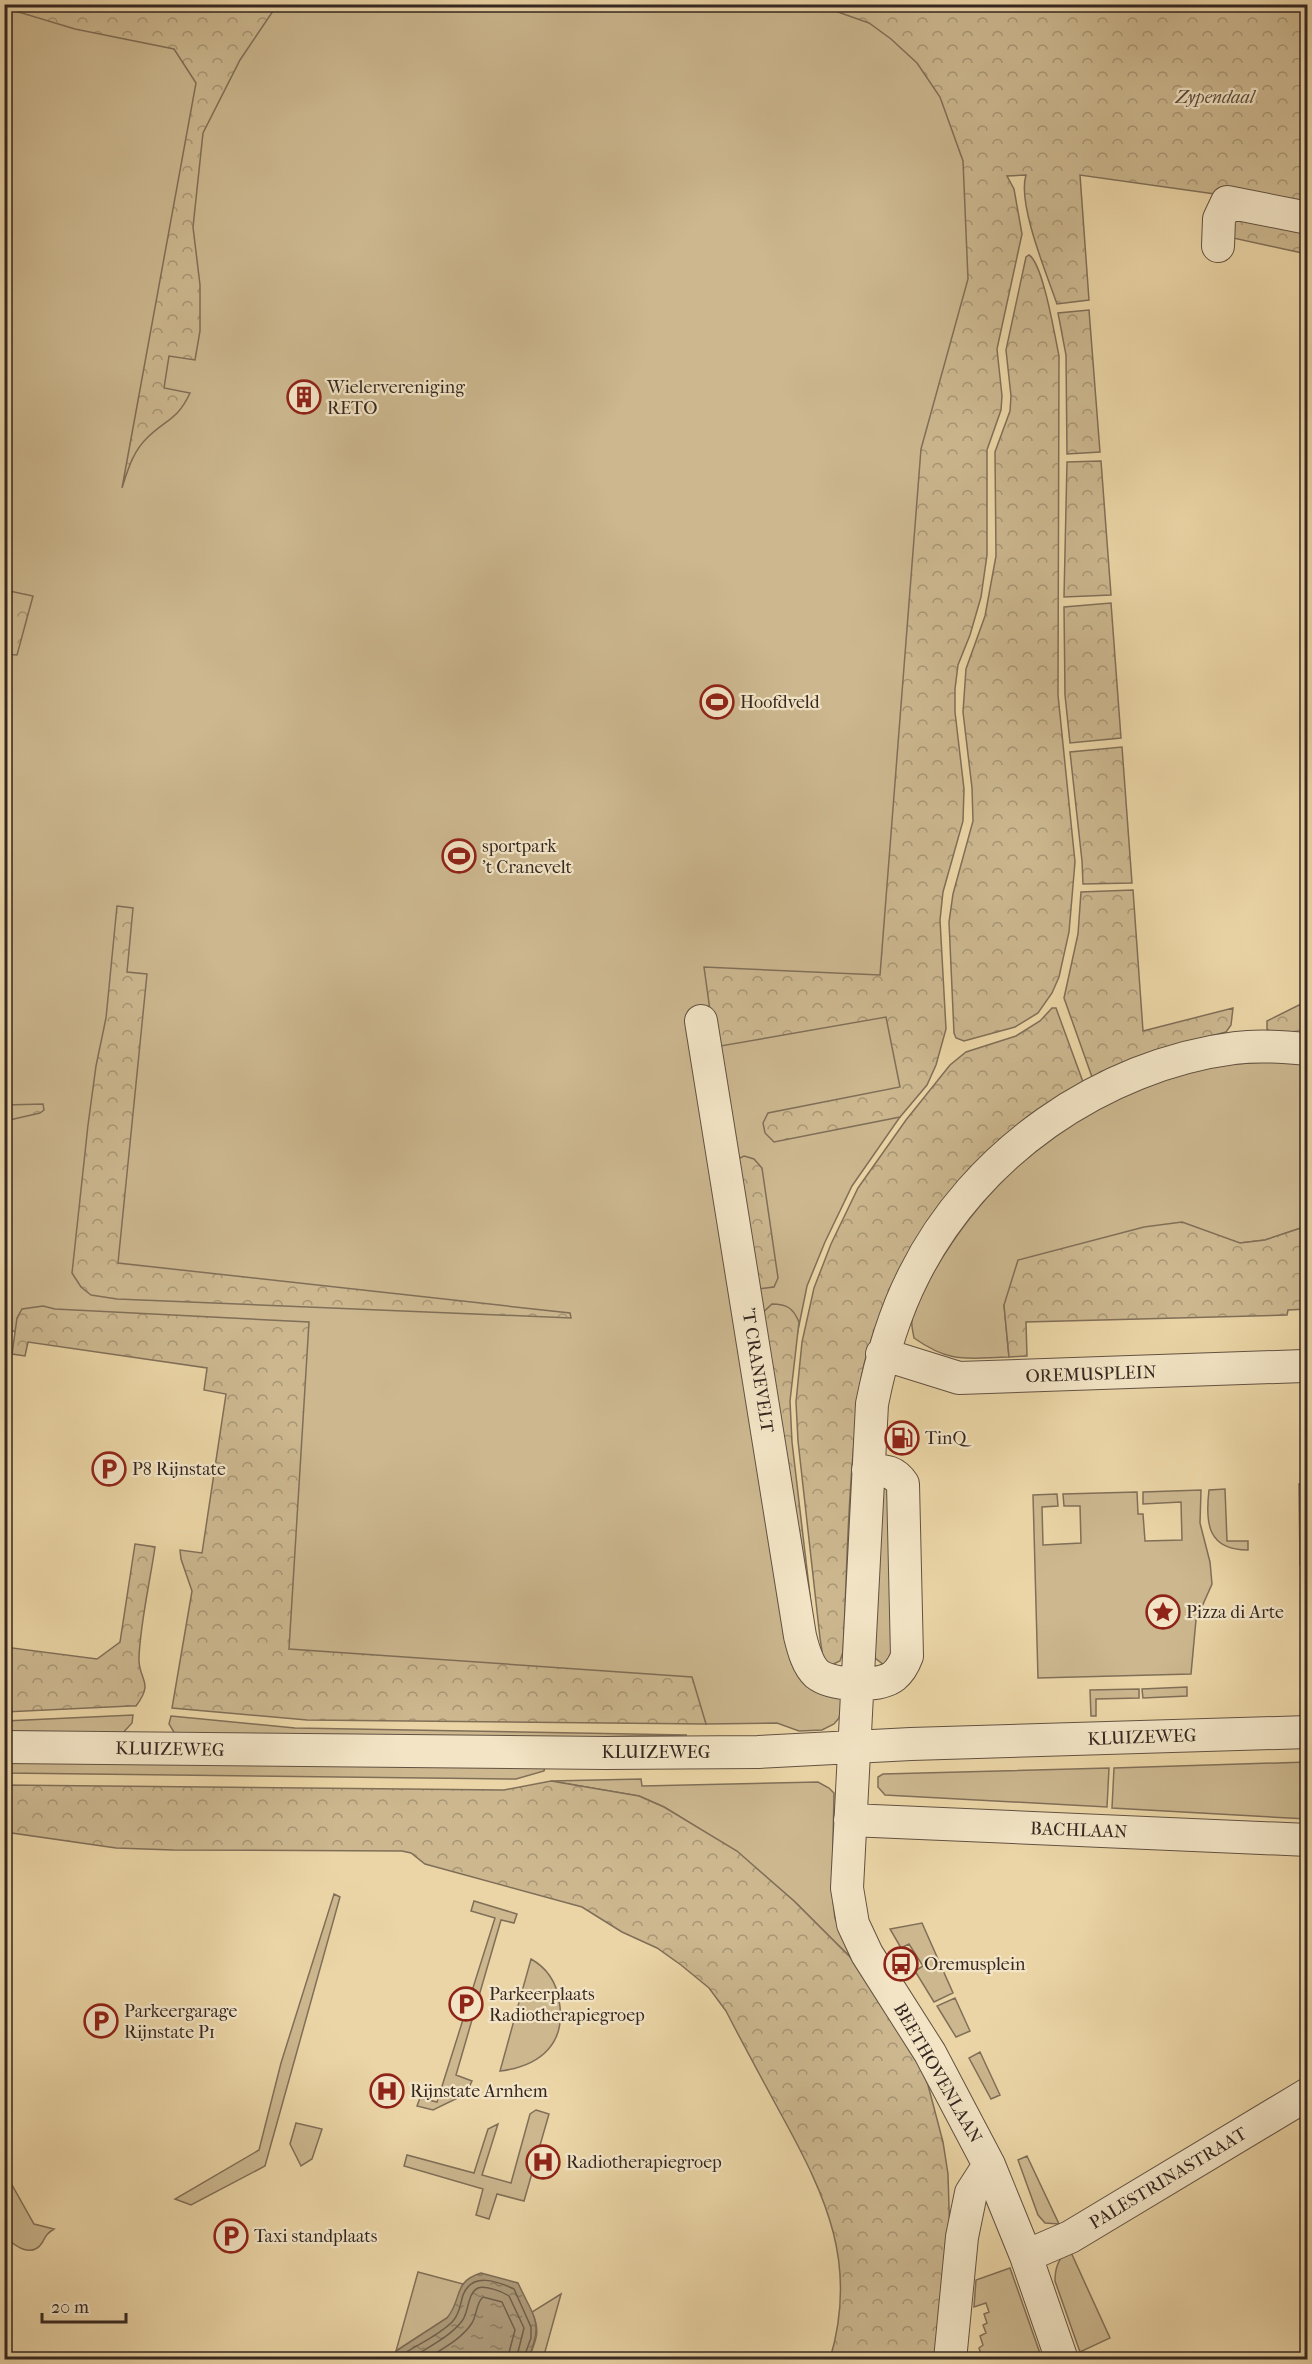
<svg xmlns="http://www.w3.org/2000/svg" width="1312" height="2364" font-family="'IM FELL French Canon',serif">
<defs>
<pattern id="forest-crowns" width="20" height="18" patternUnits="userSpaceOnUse" patternTransform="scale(1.5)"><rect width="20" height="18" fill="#ccb78f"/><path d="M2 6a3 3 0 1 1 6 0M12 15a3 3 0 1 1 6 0" fill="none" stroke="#a69574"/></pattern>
<pattern id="water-ripples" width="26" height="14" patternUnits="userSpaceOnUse" patternTransform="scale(1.5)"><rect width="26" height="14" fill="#ad9a79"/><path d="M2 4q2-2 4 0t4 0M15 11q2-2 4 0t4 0" fill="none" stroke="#8e7e63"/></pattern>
</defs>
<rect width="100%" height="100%" fill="#ebd5a6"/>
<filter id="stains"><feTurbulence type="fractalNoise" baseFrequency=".00333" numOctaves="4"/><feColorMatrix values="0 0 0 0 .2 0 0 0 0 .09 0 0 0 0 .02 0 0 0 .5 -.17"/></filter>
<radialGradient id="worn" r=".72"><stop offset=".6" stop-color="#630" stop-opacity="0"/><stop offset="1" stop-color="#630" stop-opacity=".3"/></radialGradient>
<path fill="#ccb78f" stroke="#806f58" stroke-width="1.5" d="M838,4l34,15 47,34 27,43 36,131 -75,861 -7,29 -48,69 -27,56 -18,44 -12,59 -49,11 46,280 47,59 4,5 -4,18 -5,6 -12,6 -23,1 -22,-8 -71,1 -4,-10 -428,-10 18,-334 -287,-40v-1325z
M1281,1061l26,2v163l-42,14 -25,3 -236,62 5,52c-43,1 -58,7 -95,-19 -1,-6 -3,-13 -2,-18 0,-14 24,-52 32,-65 56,-89 144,-158 247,-185 29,-7 61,-7 90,-9z
M890,1480l8,171 -14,14 -9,-7 -1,-7 9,-169z
M1299,1484h8v81h-7z
M1225,1489l2,52h21v9c-40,0 -43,-26 -39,-60z
M1201,1490l-1,33 10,39 2,22 -16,36 -5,54 -153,4 -5,-183 24,-1 1,12 -16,1 1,38 38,-2 -1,-37h-16l-1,-12 74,-2 1,22h5l2,27 37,-1 -1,-38 -38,2v-12z
M1187,1687v9l-44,2 -1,-9z
M1139,1689v9l-43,1v17h-5l-1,-26z
M133,1715l-1,8 -11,12h-116v-14z
M171,1716l124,12 392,7 -193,4 -319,-5 -6,-10z
M5,1759l540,7 -1,5 -28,8 -511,-6z
M1307,1762v57l-195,-11 2,-40z
M1109,1768l-2,39 -222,-12 -7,-8v-10l5,-3z
M641,1779l1,7 176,-4 11,6 5,5 -2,98 3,27 15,39 -56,-56 -57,-49 -73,-45 -25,-11 -88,-15z
M334,1894l6,3 -75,269 -74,39 -16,-6 84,-49 22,-87z
M474,1901l43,13 -3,9 -13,-3 -45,155 16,6 -6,13 -33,16 -16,-4 3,-8 17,4 58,-184 -24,-7z
M922,1923l31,70 -19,9 -19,-31 8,-5 -14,-22 -8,4 -11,-19z
M531,1959c16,9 25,22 28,41 8,43 -18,66 -59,71z
M955,1998l15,33 -14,6 -19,-31z
M980,2052l20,43 -9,4 -22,-41z
M536,2110l13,4 -25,87 -27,-7 -8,25 -13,-4 7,-26 -79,-23 3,-11 67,18 14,-44 10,-5 -16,51 29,8 19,-69z
M296,2123l26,6 -10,30 -11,7 -11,-22z
M1027,2156l32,68 -14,-1 -7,-8 -20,-55z
M7,2176l27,48 20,5c-8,5 -8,7 -12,14 -11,16 -28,2 -37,-6l-1,-57z
M1069,2248l41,90 -30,14 -25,-71c0,-15 4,-22 14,-33z
M1010,2268l32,91h-65l5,-2 -3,-9 4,-3 -3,-9 6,-3 -3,-8 4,-2 -3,-9 5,-2 -3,-9 -12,4 2,-27z
M418,2272l45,12 -10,27 -6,7 -51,33z
M561,2294l-18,65 -15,1c8,-20 13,-28 4,-48z"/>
<path fill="url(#forest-crowns)" stroke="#806f58" stroke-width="1.5" d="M4,5h276l-5,3 -35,52 -37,73 -10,94 7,58v46l-5,29 -26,-4 -5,32 26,5c-12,26 -23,26 -42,44 -15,14 -20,32 -26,51l74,-405 -22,-34 -99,-20 -70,-21z
M818,5h489v206l-92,-17 -135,-19 9,125 -32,4c-10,-29 -40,-101 -31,-129l-19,1 7,13 8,45 -25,115 5,47 -1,14 -14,40v105l-6,42 -11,38 -12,30 -3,24v23l9,77 -1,32 -20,71 -3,28 6,109 -10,36 -9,20 -27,32 -126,25 -9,-9 -2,-10 5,-10 132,-26 -14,-70 -171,30 -11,-80 176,8 41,-526 47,-170 -5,-118 -23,-64 -23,-34 -26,-24 -22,-16z
M1236,215l71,11v28l-74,-16 -1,-17z
M1029,255c14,8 26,82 30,101l-1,339 17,167 -6,70 -10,45 -7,16 -14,20 -23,14 -51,14 -8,-3 -2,-5 -5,-111 4,-28 20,-73 -1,-33 -9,-76 3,-43 19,-53 11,-60 -1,-104 15,-41 1,-15 -5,-46 20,-93z
M1089,310l11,142 -33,2 -1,-99 -8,-42z
M1101,461l10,134 -47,2 3,-135z
M5,590l28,6 -16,59 -12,-1z
M1111,603l10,135 -51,5 -5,-48 -1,-88z
M1122,747l10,136 -49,1 -1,-23 -12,-109z
M1133,890l10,141 90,-23 -2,17 -5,7 -81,22 -53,23 -28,-79 14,-64 3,-42z
M117,906l16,2 -6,64 20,2 -29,289 452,50 1,5 -454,-19 -26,-4 -10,-8 -9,-14 16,-148 8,-59 10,-48z
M1307,1001v32l-36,-1 -4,-3v-8z
M1052,1008h4l27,74c-107,60 -184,157 -217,275 -7,25 -9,52 -11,77 -8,72 -8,146 -12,218l-3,9 -13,6 -3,-3 -4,-26 -22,-197 -2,-39 6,-60 12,-54 17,-44 27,-56 48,-68 44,-55 16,-13 50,-16 24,-15z
M43,1104l1,6 -4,3 -35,8v-16z
M744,1156l10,3 8,9 16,110 -4,9 -17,2 -19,-130z
M1182,1222l58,21 25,-3 42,-14v83l-19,1 -1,5 -261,7 1,34 -18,1 -5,-52 14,-45 126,-33z
M772,1304c15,0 21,4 27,18l-9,79 2,41 23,196 -57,-321z
M43,1306l12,3 254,13 -20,327 403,28 14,47 -399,-4 -135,-12 20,-117 -11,-32 -1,-9 22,3 24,-159 -22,-4 3,-22 -179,-26 -3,14 -13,-2 5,-36 5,-9z
M135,1544l20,3c-5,35 -15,77 -16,111 -1,22 16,23 -3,48h-6l-125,6v-65l92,12 23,-17z
M551,1781l88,15 25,11 73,44 57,50 56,56 15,22 52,79 11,27 15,57 5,32 2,66 -11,119h-109c28,-94 -3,-161 -48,-243 -19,-35 -38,-70 -56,-105l-17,-23 -28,-23 -24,-17 -35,-16 -40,-25 -157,-43 -14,-11 -9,-2 -229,-1 -57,-2 -111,-16 -1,-47 500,5z"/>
<path fill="url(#water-ripples)" stroke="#7d6c56" stroke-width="1.5" d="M481,2273l37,10c16,35 26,39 10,76h-134l2,-8 51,-33c16,-19 5,-36 34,-45z"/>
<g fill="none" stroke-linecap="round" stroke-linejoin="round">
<path stroke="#71604d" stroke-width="1.5" d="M400,2360l2,-5c16,-11 38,-20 51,-34 7,-8 7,-16 10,-26 9,-23 34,-14 51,-6l17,38v11l-8,22
M408,2360c18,-12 41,-22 54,-39 7,-8 5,-28 16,-33 7,-3 25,4 31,8l15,32 -8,32
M425,2360c16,-11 36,-20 47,-37 5,-8 4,-20 11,-26l19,5 13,28 -8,30"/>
<defs>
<path id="minor" d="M1218,246l1,-27 8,-17 81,16
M701,1021l99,615c3,12 7,29 17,38 15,12 62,14 77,2 6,-5 10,-12 13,-20l-4,-172c-9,-14 -19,-13 -35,-14
M882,1354l77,24 345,-12
M4,1747l602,6 152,-1 153,-8 397,-12
M850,1820l458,20
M1026,2256l44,-19 238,-143
M950,2360l12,-123 9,-44 18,-28
M1062,2360l-36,-104 -37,-91 -59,-112 -63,-99 -14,-30 -6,-36 25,-484c9,-45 21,-88 42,-129 60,-121 188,-210 321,-227 24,-3 49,-1 73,1"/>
</defs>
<use href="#minor" stroke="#625242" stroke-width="34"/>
<use href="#minor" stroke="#f2e4c5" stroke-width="32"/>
</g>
<defs>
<symbol id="building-ring" viewBox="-11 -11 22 22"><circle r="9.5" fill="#f2e4c5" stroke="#8f2418" stroke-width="1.5"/><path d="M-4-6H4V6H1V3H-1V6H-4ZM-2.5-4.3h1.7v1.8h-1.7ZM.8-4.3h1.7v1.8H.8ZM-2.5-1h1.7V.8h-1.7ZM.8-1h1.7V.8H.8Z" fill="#8f2418"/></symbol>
<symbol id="stadium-ring" viewBox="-11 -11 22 22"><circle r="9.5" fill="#f2e4c5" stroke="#8f2418" stroke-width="1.5"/><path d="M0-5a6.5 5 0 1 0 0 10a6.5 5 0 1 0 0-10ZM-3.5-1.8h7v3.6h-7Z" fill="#8f2418"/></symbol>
<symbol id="fuel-ring" viewBox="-11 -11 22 22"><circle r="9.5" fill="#f2e4c5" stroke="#8f2418" stroke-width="1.5"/><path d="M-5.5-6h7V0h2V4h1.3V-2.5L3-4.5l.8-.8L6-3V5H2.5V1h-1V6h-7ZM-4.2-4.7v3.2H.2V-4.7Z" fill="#8f2418"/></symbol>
<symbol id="parking-ring" viewBox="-11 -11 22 22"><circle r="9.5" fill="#f2e4c5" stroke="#8f2418" stroke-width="1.5"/><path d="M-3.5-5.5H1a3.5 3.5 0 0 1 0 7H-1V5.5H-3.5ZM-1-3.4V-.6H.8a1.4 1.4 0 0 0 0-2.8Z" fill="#8f2418"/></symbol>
<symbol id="sight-ring" viewBox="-11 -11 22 22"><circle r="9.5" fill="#f2e4c5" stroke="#8f2418" stroke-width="1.5"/><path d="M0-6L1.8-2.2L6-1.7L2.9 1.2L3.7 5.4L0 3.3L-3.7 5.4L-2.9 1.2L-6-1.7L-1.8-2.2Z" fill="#8f2418"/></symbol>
<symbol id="bus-ring" viewBox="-11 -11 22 22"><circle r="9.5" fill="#f2e4c5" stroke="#8f2418" stroke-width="1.5"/><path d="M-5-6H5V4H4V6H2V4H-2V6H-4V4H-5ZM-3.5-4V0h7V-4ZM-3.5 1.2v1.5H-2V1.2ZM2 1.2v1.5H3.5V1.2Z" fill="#8f2418"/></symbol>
<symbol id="hospital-ring" viewBox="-11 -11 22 22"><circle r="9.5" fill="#f2e4c5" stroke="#8f2418" stroke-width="1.5"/><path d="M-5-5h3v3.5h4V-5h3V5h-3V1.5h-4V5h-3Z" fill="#8f2418"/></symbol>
</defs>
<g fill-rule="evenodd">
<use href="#building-ring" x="285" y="378" width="38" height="38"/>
<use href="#stadium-ring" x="698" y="683" width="38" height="38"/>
<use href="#stadium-ring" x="440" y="837" width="38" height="38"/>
<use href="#fuel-ring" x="883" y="1419" width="38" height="38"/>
<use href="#parking-ring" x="90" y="1450" width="38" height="38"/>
<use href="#sight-ring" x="1144" y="1593" width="38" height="38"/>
<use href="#bus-ring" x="882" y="1945" width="38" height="38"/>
<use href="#parking-ring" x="447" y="1985" width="38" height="38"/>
<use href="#parking-ring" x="82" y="2002" width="38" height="38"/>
<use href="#hospital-ring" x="368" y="2072" width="38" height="38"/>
<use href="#hospital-ring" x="524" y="2143" width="38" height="38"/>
<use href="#parking-ring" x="212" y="2217" width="38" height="38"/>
</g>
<g text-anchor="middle" stroke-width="4.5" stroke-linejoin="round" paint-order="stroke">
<g font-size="18" font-style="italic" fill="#5b4b3c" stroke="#f2e4c5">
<text x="1215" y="103">Zypendaal</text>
</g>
<g font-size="18" fill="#352721" stroke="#f2e4c5" text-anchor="start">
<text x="327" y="393">Wielervereniging<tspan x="327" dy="21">RETO</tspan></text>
<text x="740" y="708">Hoofdveld</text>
<text x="482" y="852">sportpark<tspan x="482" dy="21">'t Cranevelt</tspan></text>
<text x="925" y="1444">TinQ</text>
<text x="132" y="1475">P8 Rijnstate</text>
<text x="1186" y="1618">Pizza di Arte</text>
<text x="924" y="1970">Oremusplein</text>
<text x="489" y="2000">Parkeerplaats<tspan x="489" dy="21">Radiotherapiegroep</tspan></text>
<text x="124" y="2017">Parkeergarage<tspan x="124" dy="21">Rijnstate P1</tspan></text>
<text x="410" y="2097">Rijnstate Arnhem</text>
<text x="566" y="2168">Radiotherapiegroep</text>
<text x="254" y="2242">Taxi standplaats</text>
</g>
<g font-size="18" fill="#352721" stroke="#f2e4c5">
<text transform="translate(758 1370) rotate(81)" y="6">'T CRANEVELT</text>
<text transform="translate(1091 1374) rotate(-2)" y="6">OREMUSPLEIN</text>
<text transform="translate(1142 1737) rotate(-2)" y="6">KLUIZEWEG</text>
<text transform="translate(170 1749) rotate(1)" y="6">KLUIZEWEG</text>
<text x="656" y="1758">KLUIZEWEG</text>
<text transform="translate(1079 1830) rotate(2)" y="6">BACHLAAN</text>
<text transform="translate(938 2073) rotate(60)" y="6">BEETHOVENLAAN</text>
<text transform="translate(1168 2178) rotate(-31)" y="6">PALESTRINASTRAAT</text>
</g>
</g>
<rect width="1312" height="2364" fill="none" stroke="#ebd5a6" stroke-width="24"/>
<rect x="6" y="6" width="1300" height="2352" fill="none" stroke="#352721" stroke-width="3"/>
<rect x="12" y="12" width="1288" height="2340" fill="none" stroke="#352721" stroke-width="1.5"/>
<path d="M42 2313v9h84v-9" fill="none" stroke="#352721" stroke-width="3"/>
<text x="51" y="2313" font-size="18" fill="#352721" stroke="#f2e4c5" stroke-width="4.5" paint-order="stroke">20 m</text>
<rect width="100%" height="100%" filter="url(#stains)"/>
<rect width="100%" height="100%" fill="url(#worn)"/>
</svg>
